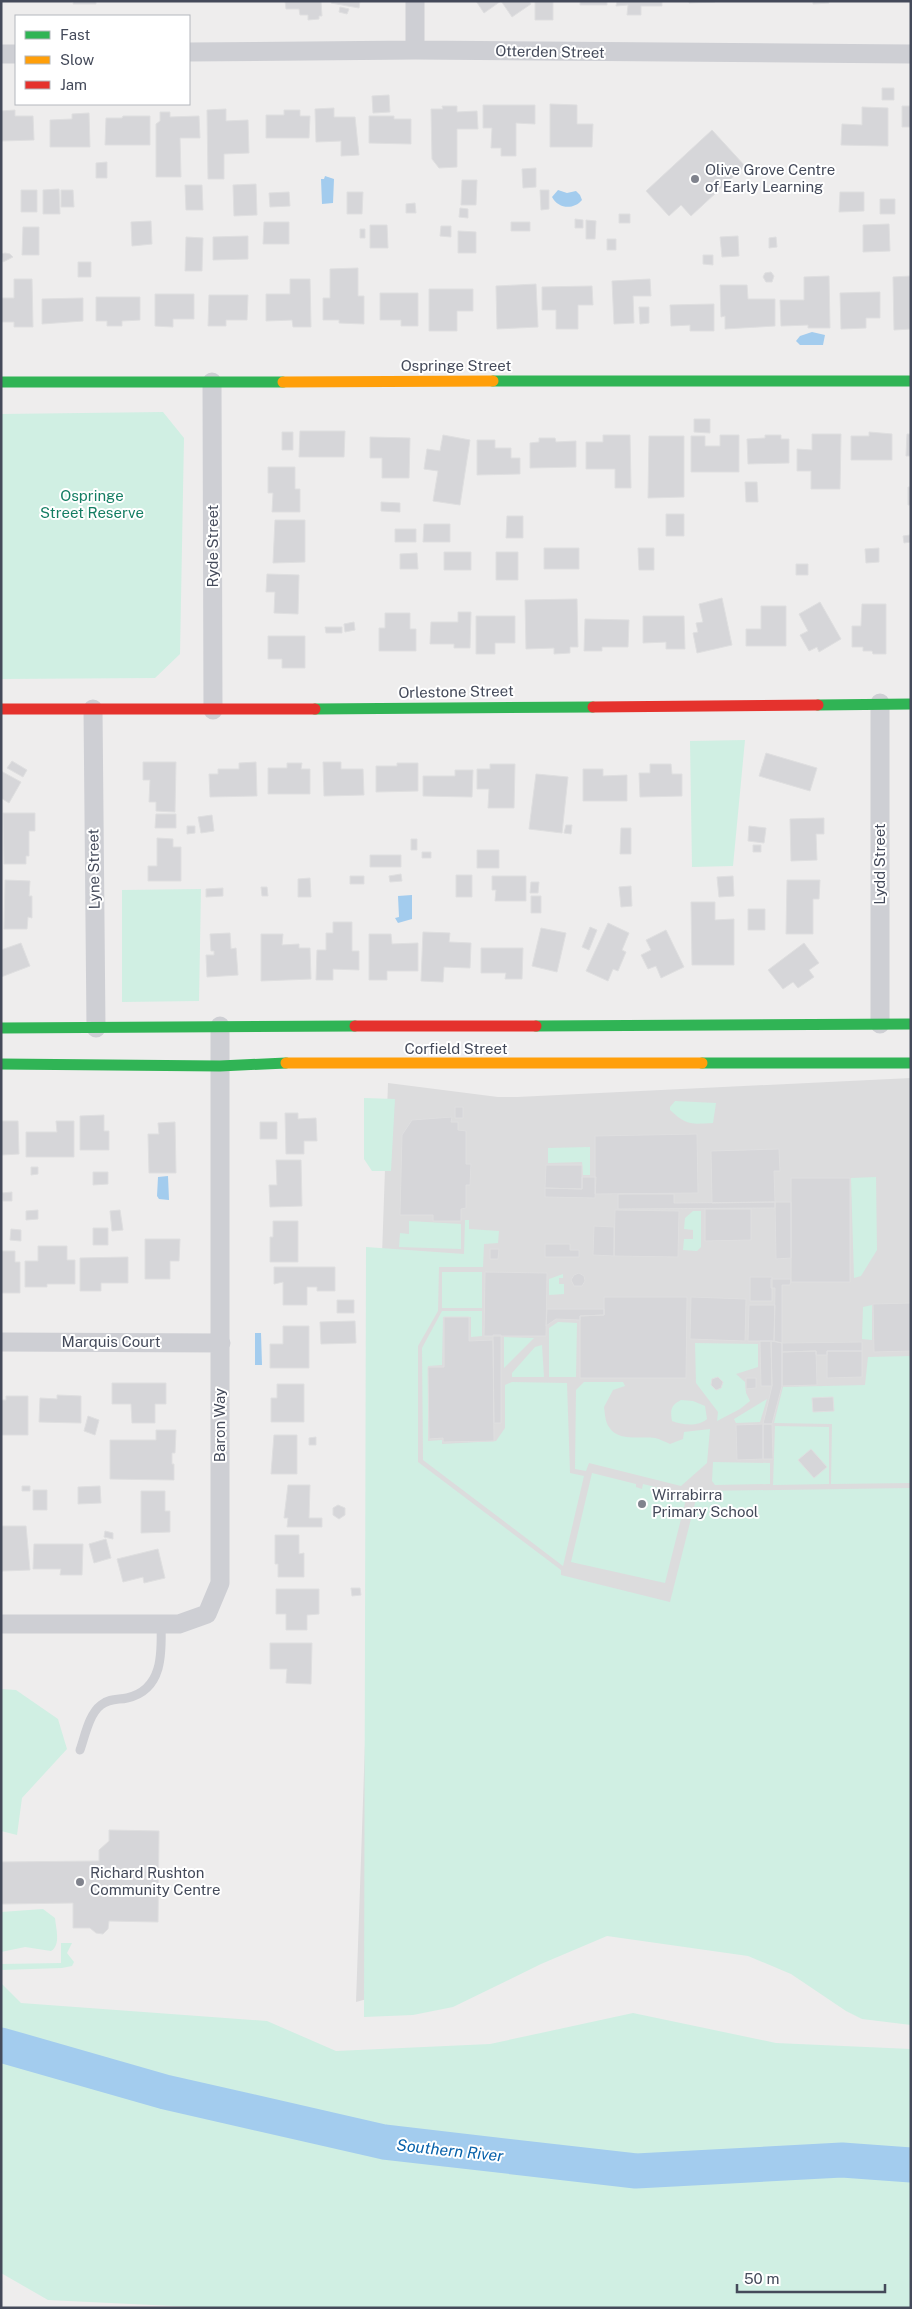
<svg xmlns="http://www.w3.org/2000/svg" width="912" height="2309" font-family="'Public Sans',sans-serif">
<rect width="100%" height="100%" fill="#eeeded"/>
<path fill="#dcdcdd" d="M911,1078v926l-263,-92 -194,63 -98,27 32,-919 110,14h19z"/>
<path fill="#d0efe3" d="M163,412l21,26 -4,216 -25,24 -154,1v-265z
M745,740l-12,126 -41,1 -2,-126z
M201,889l-2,112 -77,1v-112z
M364,1098l31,1 -4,72h-19l-8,-12z
M675,1101l41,2 -3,20c-22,1 -26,3 -43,-13v-3z
M590,1147v28h-7l-1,-13 -34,1v-15z
M876,1177l1,73 -16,26 -7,2 -3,-100z
M693,1211h8v36l-4,4 -14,-1 1,-11h9v-9l-9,-1 1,-11z
M465,1220h4v9l30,2 -1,12 -14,1 -1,23h-44l-1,44 -20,35v116l143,108v5l109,27 27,-107 4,-4 210,-3v537l-49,-6 -16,-8 -55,-37 -43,-18 -141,-20 -66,28 -88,43 -40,8 -49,2 2,-770 98,7z
M409,1221l52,3v25l-62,-2 1,-14 9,1z
M442,1272h40v36h-40z
M563,1274v4h-4v6h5v10l-15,1v-16z
M872,1305v35l-10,-1 1,-32z
M442,1311h40v25l-11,1v-20h-28l-1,48 -14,1v75l14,-1v4l54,-3 9,-13v-43l7,-3 55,1 3,90 14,3 -21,90 -140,-106 -1,-112z
M558,1322l19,1 -1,54h-27v-49z
M504,1337l30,1 -30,30z
M695,1343l63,1v23l-22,7 9,8 1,11 4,8 -10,8 -23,12 1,-9 -22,-29z
M542,1345l2,32h-32v-4l23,-26z
M911,1356v127l-80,1 1,-60 -58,-1 9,-36 82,-2 3,-28z
M584,1382h39l2,4 -12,4 -9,17c1,6 1,15 5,20 9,15 32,9 46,11 5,1 10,4 15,6l13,-5 1,-7 26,-3 -3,34 -26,23 -92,-23 -3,8 -11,-2 1,-79z
M767,1399l-7,23 -24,1 -2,-4z
M681,1400l12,1 12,5 2,13c-9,8 -24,6 -35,2 -2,-11 -1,-16 9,-21z
M775,1426l54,1v57l-56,1z
M713,1462l57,1v21l-55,1 -3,-4z
M592,1473l44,11v3l6,2 1,-5 44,11 -22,88 -94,-21z
M1,1689l15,1 42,29 9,30 -45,49 -5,37 -16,-4z
M43,1909l12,9c1,11 6,27 -4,33l-26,-4 -24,5v-40z
M61,1943h11l-5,10 7,9 -2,4 -10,2 -61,2v-6l60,-1z
M1,1983l20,20 246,18 69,30 154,-7 143,-31 143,30 135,6v259h-697l-166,-8 -47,-27z"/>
<path fill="#a3ccee" d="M325,176l9,3 -1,24 -11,1 -1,-25h3z
M558,190l9,3 9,-2 4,4 2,5c-8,10 -24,9 -30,-3z
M812,332l13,3 -2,10h-23l-4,-4 4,-5z
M412,895v24l-14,4 -3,-5 4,-1 -1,-21z
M168,1176l1,24 -10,-1 -2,-3 1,-19z
M255,1333h6l1,32h-7z"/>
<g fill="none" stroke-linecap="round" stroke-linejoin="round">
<path stroke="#a3ccee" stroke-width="35" d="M1,2045l164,47 219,50 252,29 206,-11 69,5"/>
</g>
<path fill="#d6d6d9" stroke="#dfdfe0" d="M74,1h22v3h-23z
M285,1h36l1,15h-3v3l-11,1v-5h-8l-1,-6h-13z
M332,1h28l-1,7 -28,-5z
M476,1h53l2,3 -19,13 -11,-16 -17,12z
M535,1h18v19h-18z
M580,1h27v4h-27z
M617,1h45v5h-21v9h-14l1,-10 -12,1z
M689,1h26v1l-26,1z
M813,1h16v2l-16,1z
M340,7l9,2 -2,5 -8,-2z
M882,88h12v12h-12z
M389,95l1,17 -17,1 -1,-17z
M550,104l27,1v19h16l-1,23h-42z
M483,105h52v19l-19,-1v33h-15v-8h-10l1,-20h-9z
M442,106h15v6l20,-1 1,18h-21v38l-18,1 -7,-9 -1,-50h12z
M902,106h9v21h-9z
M862,107l26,1v38l-47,-1 1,-21 20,1z
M334,108v9h21l4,38 -18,1v-15l-25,1 -1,-33z
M226,109v12l22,-1 1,33 -25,1v25h-16l-1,-69z
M15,110v6h18l1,24 -33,1v-30z
M284,110h16v6h10l-1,22h-43v-23h18z
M160,112h10v5l29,-1 1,22h-20l1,39h-25v-53l4,-3z
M89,113l1,34h-40v-27l22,-1v-5z
M123,116h27v29h-45l1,-27h16z
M369,116h25v3h17v25l-42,-1z
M712,130l33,36 -54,50 -10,-11 -12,11 -23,-25z
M107,162v16h-11v-15z
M536,168v19l-13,1 -1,-19z
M462,180h15l-1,25h-15z
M256,184l1,31 -23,1 -1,-31z
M185,185h17l1,25h-17z
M59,189l1,25h-17v-24z
M21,190h16v22h-16z
M61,190h12l1,17h-13z
M540,190h9v19l-8,1z
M289,192l1,14 -20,1 -1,-14z
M347,192h16l-1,22h-15z
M840,192h24v19l-25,1z
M880,199h15v15h-15z
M415,203l1,10h-10v-9z
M460,208l8,1v9l-9,-1z
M619,214h11v9h-11z
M575,219l8,1v8h-8z
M586,220l10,1 -1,18h-9z
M151,221l1,23 -20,2 -1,-24z
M264,222h25v22h-26z
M511,222h19v9h-19z
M889,224l1,27 -27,1v-27z
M370,225h17l1,23h-18z
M441,226h10v11l-11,-1z
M23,227h16v28h-17z
M360,229h5v9h-5z
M458,231l18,1v21h-18z
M248,236v23l-35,1v-23z
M738,236l1,20 -17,1 -2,-20z
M186,237l17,1 -1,33h-17z
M776,237l1,10 -8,1v-10z
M607,239h9v11h-9z
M5,253l5,1 3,3 -10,5 -2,-8z
M703,255h10v10l-10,-1z
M78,262h13v15h-13z
M358,268v28h6v28l-25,-1v-3h-16v-22h7v-29z
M771,272l3,4 -2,6h-6l-3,-5 2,-4z
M829,276l1,52h-22v-3l-27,1 -1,-26h24v-23z
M911,276l-1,53 -16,1 -1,-53z
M14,279h18l1,48h-19v-5h-13v-24h13z
M290,279h20l1,48h-18l-1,-7 -26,1v-27h24z
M650,279l1,17h-18l1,27 -20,1 -2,-43z
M536,284l2,43 -41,2 -1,-43z
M720,285h27l1,14h27v27l-50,3v-13l-4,1z
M592,286l1,19h-15v24h-22v-19h-14v-23z
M429,289h44v22h-16v20h-28z
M880,292v26h-14v10l-25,1 -1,-36z
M380,293h38v33h-17v-6h-21z
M155,294h39v25h-21v8l-18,-1z
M209,295h39l-1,25h-21v6h-18z
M96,297h44v23l-18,1v5h-15v-5h-11z
M83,298v23l-41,3v-25z
M714,304v27h-24v-6l-19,1 -1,-21z
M639,307h10v16l-9,1z
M694,419h16v14l-16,-1z
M300,431h45l-1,26h-45z
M282,432h11v18h-11z
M869,432l23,2v26h-41v-24h18z
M812,434h29l-1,55h-29v-18h-14v-22l15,1z
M907,434h4v22h-5z
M443,435l27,5 -10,65 -27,-4 5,-30 -14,-2 3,-20 13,2z
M603,435h27l1,53h-16v-19h-29v-27h17z
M720,435h19v37h-48v-36h14v10h15z
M765,435h16v4h8v24l-41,1 -1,-25 18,-1z
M649,436h35v61l-36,1z
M370,437l40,1 -1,40h-27v-20h-12z
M539,438h16l1,4 20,-1v26l-46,1v-25l9,-1z
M477,440h18v8h16v10h9v16l-43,1z
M268,467h27v22h5v23h-28l1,-19h-5z
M745,482h12l1,20h-12z
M908,487h3v18h-3z
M381,502l19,1v9l-19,-1z
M666,514h18v22h-18z
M507,516h16v22h-17z
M275,520h30v42l-32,1z
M424,524h26v18h-27z
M395,529h21v13h-21z
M910,535l1,7 -7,1 -1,-7z
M544,548h35v21h-35z
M638,548h16v22h-15z
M879,548v14l-13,1 -1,-14z
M444,552h27v18h-27z
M496,552h22v28h-22z
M417,553l1,16h-18v-15z
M796,564h12v11h-12z
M267,574l32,1 -1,39 -24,-1 1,-21h-9z
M722,598l10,47 -35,8 -4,-20 5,-1 -2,-9 7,-1 -4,-18z
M577,599l1,48h-8v6l-16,1v-6l-28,1 -1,-49z
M820,602l21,37 -22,13 -2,-5 -8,4 -9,-16 8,-4 -9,-17z
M862,604h24v50h-13l-1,-3h-9v-4h-11v-21h9z
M761,606h25v40h-40v-17h15z
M458,612h13l-1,36h-16v-4h-24l1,-22h27z
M385,613h25v16h6v22h-37v-23h6z
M476,616h39v27h-20v11h-19z
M643,616h41l1,33h-19v-7l-23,1z
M585,619l44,1 -1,27h-26v4h-18z
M354,622l1,8 -10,2 -1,-8z
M325,627h17v6h-16z
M268,636h37v32h-23v-9h-14z
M766,753l51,15 -7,23 -51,-15z
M12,761l15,9 -4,7 -16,-9z
M143,762h33l-1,50 -19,-1v-9h-7l1,-22h-7z
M256,762l1,34 -47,1 -1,-23h9v-5h21v-6z
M323,762h18v7h22l1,26 -40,1z
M287,763h15l-1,6h9v25h-42v-26h19z
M397,763h21v28l-42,1v-26h21z
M490,764h25l-1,44h-26l1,-19h-12v-20h13z
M650,764h21l1,10h10v22l-42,1 -1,-24h11z
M583,769h20v7l24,-1v26h-44z
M455,770h18l-1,27 -49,-1v-20h32z
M1,771l20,11 -12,21 -8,-5z
M536,774l32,3 -6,56 -33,-4z
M3,813h32v18h-6v25h-3v8h-22z
M156,814h20v14h-21z
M212,815l2,16 -13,2 -3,-16z
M824,818v16h-8l1,26 -26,1 -1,-42z
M566,825h6l-1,9 -7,-1z
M187,826h8v7l-8,1z
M749,826l17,2 -2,15 -16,-2z
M621,828h10v26h-11z
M157,838l16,1v8h8v34h-33v-15h9z
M411,839h6v11h-6z
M753,845h8v7h-8z
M477,850h22v18h-22z
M422,852h9v6h-9z
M370,855h31v12h-31z
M401,874l1,7 -12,1 -1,-6z
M456,875h16v22h-16z
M350,876h14v8h-14z
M492,876h34v25h-31l1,-11h-4z
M733,876l1,20 -15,1 -2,-20z
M310,878l1,19h-13v-18z
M5,880l25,1 -1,15h3v22l-4,-1 -1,12h-23z
M787,880h33l-1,19h-6v35h-27z
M531,882h8l-1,11h-8z
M631,886l1,20 -11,1 -2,-20z
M261,887h6l1,9h-6z
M223,888v8l-17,1v-8z
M531,896h10v17h-10z
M691,902h24v18l19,-1v46h-42z
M748,909h17v21h-17z
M333,922h19v29h7v19l-26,-1v11h-17l1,-30h9v-17h7z
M608,923l21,10 -7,17 4,2 -8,19 -5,-2 -5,12 -22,-10z
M590,927l7,3 -8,20 -7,-3z
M541,928l25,5 -9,39 -25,-6z
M666,930l18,37 -23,11 -5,-12 -8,3 -7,-14 10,-5 -5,-10z
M423,932l27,1 -1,9 22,1 -1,25 -26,-1 -1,15 -22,-1z
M230,933l1,16 5,-1 2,27 -31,2 -1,-22h8v-4h-3l-1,-17z
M261,934h22l-1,11 17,-1v4h11l1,31 -50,2z
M369,934h22l1,10 26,-1v28h-31v9h-18z
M21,943l9,23 -29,11v-27z
M804,943l15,20 -10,7 5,7 -16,11 -5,-6 -10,7 -15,-19z
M481,948h42l-1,31h-17l1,-6h-25z
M455,1107h8v11h-8z
M285,1113h13v6l18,-1 1,23h-13v13h-18z
M104,1115v16h5v19h-29v-34z
M452,1117l-1,5h7v8l8,1v33h5l-1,21h-4v23l-5,1v12h-28v-6h-33l2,-80 10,-15z
M1,1121h17l1,33 -18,1z
M56,1121h18v36h-48v-25h31z
M175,1122l1,51h-27l-1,-39h11l-1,-11z
M260,1122h17v17h-17z
M697,1134l1,59 -103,1v-58z
M779,1149l1,22h-6l1,31 -63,1 -1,-52z
M276,1160h25l1,46 -32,1 -1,-22h8z
M546,1165h36v24l-37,-1z
M31,1167h7v7l-7,1z
M93,1172h15v12l-15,1z
M582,1177h14l-1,21 -50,-1v-9l37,1z
M791,1178h59v104h-59z
M12,1192v9h-9l-1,-8z
M618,1194h56v9l101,-1v6l-157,1z
M775,1202h16v56l-15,1z
M705,1209h46v31l-46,1z
M38,1210v9l-12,1v-9z
M120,1210l3,20 -11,1 -2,-20z
M615,1210l64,1 -1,46 -64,-1z
M273,1221h25v41h-28v-25h3z
M594,1226l20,1v29l-21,-1z
M93,1228h15v17h-15z
M11,1229l10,1v11l-11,-1z
M145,1239h35l-1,22h-9v18h-25z
M545,1244h25v6h9v7h-34z
M38,1246h29v14h8v24h-28v3h-22v-26h13z
M490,1249h9l-1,10h-8z
M1,1251h14v11h5v31h-19z
M128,1257v26h-27v8h-21v-33z
M274,1267h61v24h-18v-4h-10v18h-24v-23l-9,2z
M485,1272l62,1 -1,63h-62z
M579,1273l5,3 1,5 -3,5h-8l-3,-6 3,-5z
M750,1277h22v24h-22z
M771,1279h20l-1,6h-8v58l-8,-2 1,-53h-4z
M604,1297h83l-1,81h-106v-62l24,-1z
M691,1297l55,2 -1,42 -55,-2z
M337,1300h17v13h-17z
M911,1303v48l-37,1 -1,-48z
M749,1305h26l-1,36h-26z
M547,1309h57v6l-24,1v4l-24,-1 -10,7z
M444,1317h25v24l24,-1 1,101 -51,1v-4l-14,1 -1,-72h16z
M355,1321l1,22 -35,1 -1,-22z
M283,1326h26v42h-39v-24h13z
M493,1335h8v88h-7z
M760,1341h11l1,45h-11z
M771,1341l11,2v43l-10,38h-9l9,-38z
M862,1342v9h-35v4h-11v-4l-34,1v-9z
M816,1351l1,34 -35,1v-34z
M827,1351h35v26l-35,1z
M718,1377l5,5 -2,6 -5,2 -5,-5 1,-6z
M746,1378h10v10l-10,1z
M112,1383h54v21h-11v19h-23l-1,-19h-19z
M277,1384h27v38h-33v-24h6z
M57,1395l24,1v27l-42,-1 1,-24 17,1z
M6,1396h22v39h-27v-35h5z
M833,1397l1,14 -21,1 -1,-14z
M88,1416l11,4 -4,15 -11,-4z
M763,1424h9l1,35h-10z
M763,1424v35l-26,1 -1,-35z
M156,1430h20l-1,23h-3v11h2v16l-64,-1v-39h46z
M274,1435h23v39h-26z
M316,1437v8h-7v-7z
M811,1449l16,18 -13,11 -16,-18z
M288,1485h22l-1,33h13v9h-35l1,-9h-4z
M22,1486h8v5h-8z
M100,1486l1,17 -23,1v-17z
M33,1490h14v20h-14z
M141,1491h24v20h5v21l-29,1z
M338,1505l7,3v7l-6,4 -6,-4v-7z
M1,1526h25l4,44 -28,1 -1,3z
M105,1531l8,2v6l-9,-2z
M275,1535h24v19l5,-1v24h-26v-13h-3z
M106,1539l5,19 -17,5 -5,-19z
M34,1544h49l-1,31h-22l1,-6h-28z
M158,1549l7,29 -21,5 -1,-6 -20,5 -6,-23z
M351,1588h9l1,7 -9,1z
M276,1589h43v25l-12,1v15h-21v-16h-10z
M270,1643h42l-1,41 -25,-1 1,-14h-17z
M109,1830l50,1 -1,91 -49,-1 -1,8 -5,5 -7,-1 -6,-5h-17v-25l-72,1v-42l98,-1v-11l10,-9z"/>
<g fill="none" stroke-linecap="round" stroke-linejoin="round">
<path stroke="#cecfd4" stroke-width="9" d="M80,1750c5,-14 9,-36 21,-45 9,-7 17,-5 26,-7 36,-8 35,-45 34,-74"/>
<path stroke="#cecfd4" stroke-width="19" d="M415,50v-49
M189,52l226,-2 496,4
M1,54h15
M212,382l1,328
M880,703v321
M93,709l3,319
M1,1342l220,1
M1,1624h178l28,-10 13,-31v-557"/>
<path stroke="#30b455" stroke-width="11" d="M493,381h418
M1,382h282
M818,705l93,-1
M315,709l278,-2
M536,1026l375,-2
M1,1028l354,-2
M702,1063h209
M1,1064l219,2 66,-3"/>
<path stroke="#ff9f0a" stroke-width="11" d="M283,382l210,-1
M286,1063h416"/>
<path stroke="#e5322d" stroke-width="11" d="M593,707l225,-2
M1,709h314
M355,1026h181"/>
</g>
<g fill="#80838d" stroke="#fff" stroke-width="2">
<circle cx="695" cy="179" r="5"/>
<circle cx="642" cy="1504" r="5"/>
<circle cx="80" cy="1882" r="5"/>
</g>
<g text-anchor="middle" stroke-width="4" stroke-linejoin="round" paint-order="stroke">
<g font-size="15" fill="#444a5a" stroke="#fff">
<text transform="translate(550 52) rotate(1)" y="5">Otterden Street</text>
<text x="456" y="371">Ospringe Street</text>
<text transform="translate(213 546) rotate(-90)" y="5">Ryde Street</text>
<text transform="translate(456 692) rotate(-1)" y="5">Orlestone Street</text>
<text transform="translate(880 864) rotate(-90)" y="5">Lydd Street</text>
<text transform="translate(94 869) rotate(-91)" y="5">Lyne Street</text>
<text x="456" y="1054">Corfield Street</text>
<text x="111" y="1347">Marquis Court</text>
<text transform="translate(220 1425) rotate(-90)" y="5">Baron Way</text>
</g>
<g font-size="15" fill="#444a5a" stroke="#fff" text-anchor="start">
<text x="705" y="175">Olive Grove Centre<tspan x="705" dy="17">of Early Learning</tspan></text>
<text x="652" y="1500">Wirrabirra<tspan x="652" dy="17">Primary School</tspan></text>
<text x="90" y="1878">Richard Rushton<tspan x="90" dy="17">Community Centre</tspan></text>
</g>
<g font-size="15" fill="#137d62" stroke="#fff">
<text x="92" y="501">Ospringe<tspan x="92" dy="17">Street Reserve</tspan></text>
</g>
<g font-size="16" font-style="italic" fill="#0761aa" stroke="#fff">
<text transform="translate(450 2150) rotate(6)" y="6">Southern River</text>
</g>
</g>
<rect width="912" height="2309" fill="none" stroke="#444a5a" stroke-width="5"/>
<rect x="15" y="15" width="175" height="90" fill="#ffffff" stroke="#b4b7bd"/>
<rect x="25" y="31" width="25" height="8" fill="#30b455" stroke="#b4b7bd"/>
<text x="60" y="40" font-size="15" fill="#444a5a">Fast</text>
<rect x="25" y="56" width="25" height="8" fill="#ff9f0a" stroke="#b4b7bd"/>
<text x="60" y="65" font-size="15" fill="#444a5a">Slow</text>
<rect x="25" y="81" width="25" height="8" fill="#e5322d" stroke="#b4b7bd"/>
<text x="60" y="90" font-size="15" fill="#444a5a">Jam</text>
<path d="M737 2284v8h148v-8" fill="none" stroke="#444a5a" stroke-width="2.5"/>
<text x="744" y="2284" font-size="15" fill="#444a5a" stroke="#ffffff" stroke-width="4" paint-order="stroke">50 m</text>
</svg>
